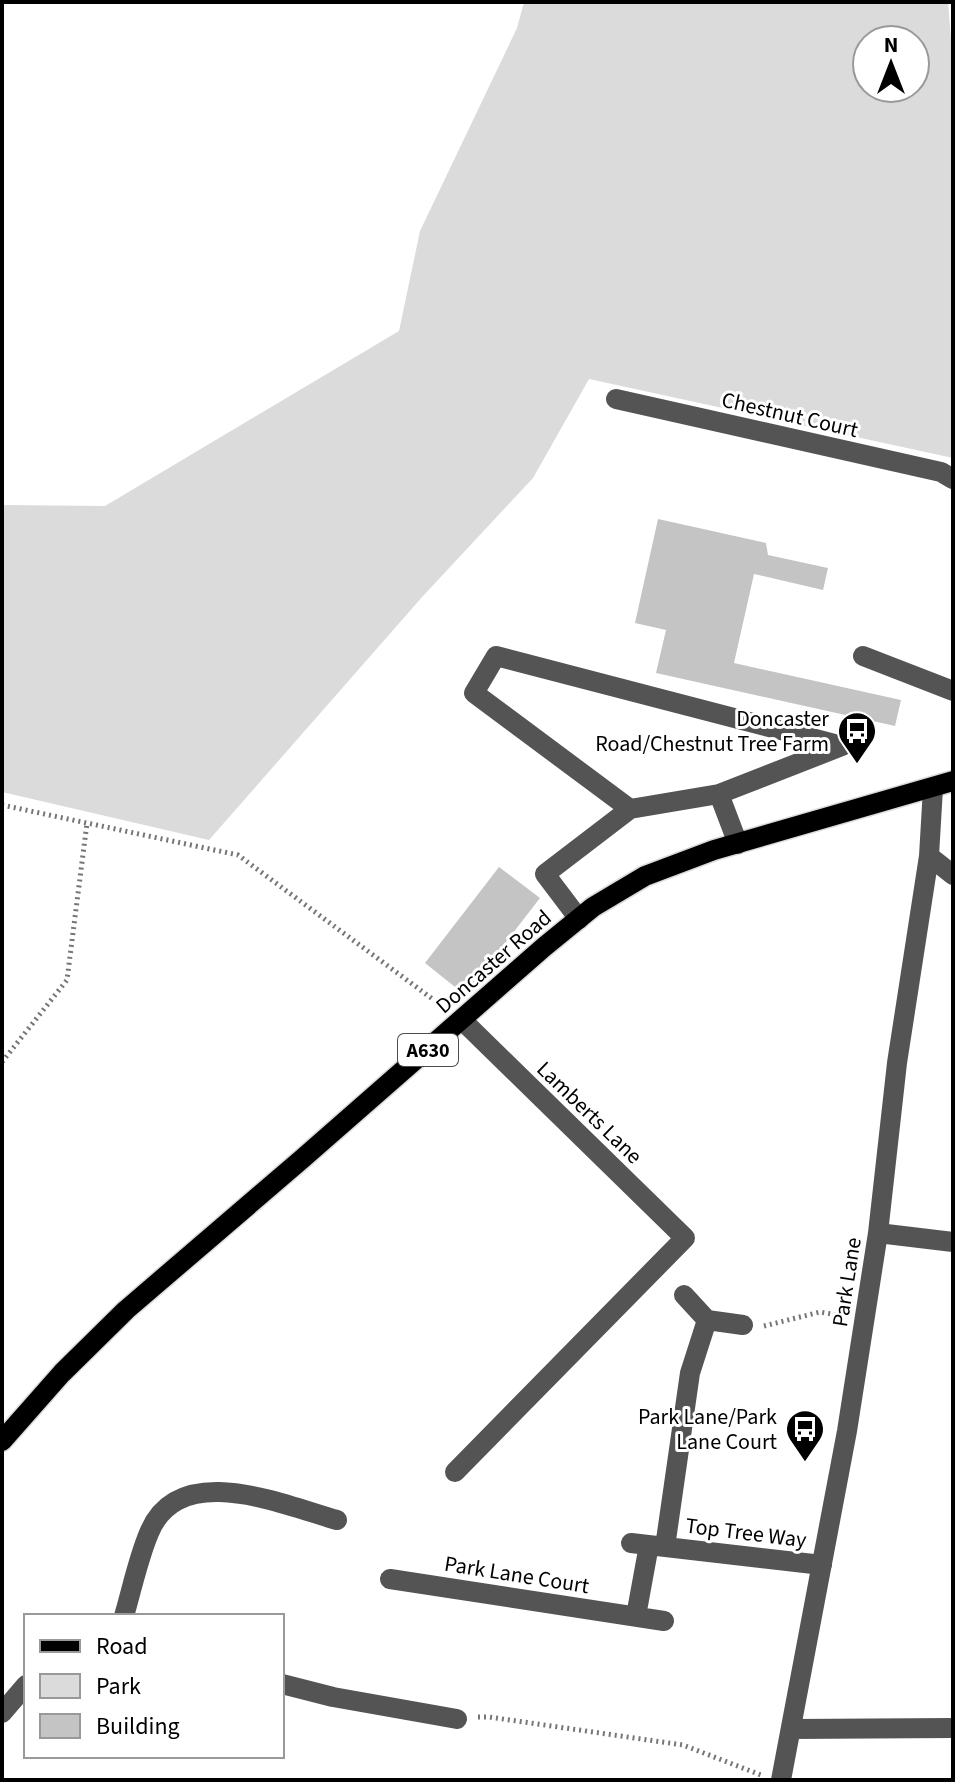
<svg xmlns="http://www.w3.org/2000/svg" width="955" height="1782" font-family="'Source Sans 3',sans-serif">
<rect width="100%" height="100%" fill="#fff"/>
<path fill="#dbdbdb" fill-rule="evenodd" d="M524,2h424l3,37 2,1v418l-364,-79 -56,99 -110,118 -214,244 -207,-48v-287l103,1 294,-175 21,-100 97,-203zM867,40h48v48h-48z"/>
<path fill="#c4c4c4" d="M658,519l108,24 2,12 60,13 -5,22 -69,-16 -20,89 167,37 -6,26 -239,-53 10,-43 -31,-7z
M499,867l41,31 -75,97 -40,-32z"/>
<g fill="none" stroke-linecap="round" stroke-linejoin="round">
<defs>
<path id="major" d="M2,1441l60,-68 64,-63 176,-151 242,-212 49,-40 52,-31 69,-26 239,-69"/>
</defs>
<use href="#major" stroke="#dbdbdb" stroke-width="23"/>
<path stroke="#767676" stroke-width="5" stroke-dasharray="2 4" stroke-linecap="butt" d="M2,805l236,50 204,151
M2,1062l65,-82 20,-157
M764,1326l56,-14 24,4
M478,1717h11l194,28 78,30"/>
<path stroke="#545454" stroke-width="20" d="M616,399l325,73 12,7
M863,656l90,35
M630,809l89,-15
M929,856l24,19
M579,919l-34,-45 85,-65 -156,-116 22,-37 346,90 -123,48 19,50
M878,1233l75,9
M684,1295l23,25 36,5
M455,1472l230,-234 -223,-218
M631,1543l191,22
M665,1547l25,-174 17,-53
M390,1579l274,42
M124,1616c8,-27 14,-57 25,-83 30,-74 134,-28 188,-13
M636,1616l13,-71
M282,1684l51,13 124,22
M2,1713l24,-28
M791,1729l162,-1
M781,1780l66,-349 31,-198 19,-170 32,-207 4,-68"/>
<use href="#major" stroke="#000" stroke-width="20"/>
</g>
<defs>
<symbol id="bus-pin" viewBox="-11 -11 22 30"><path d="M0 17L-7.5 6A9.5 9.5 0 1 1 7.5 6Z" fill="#000" stroke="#fff"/><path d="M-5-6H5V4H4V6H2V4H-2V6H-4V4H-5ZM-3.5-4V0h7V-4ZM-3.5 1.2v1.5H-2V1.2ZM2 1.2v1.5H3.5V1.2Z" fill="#fff"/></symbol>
</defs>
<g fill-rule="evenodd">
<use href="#bus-pin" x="835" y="709" width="44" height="60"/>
<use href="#bus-pin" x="783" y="1407" width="44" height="60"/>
</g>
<g text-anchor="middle" stroke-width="6" stroke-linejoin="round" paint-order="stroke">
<rect fill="#fff" stroke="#4c4c4c" stroke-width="2" x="398" y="1034" width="60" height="32" rx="6"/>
<g font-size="20" font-weight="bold" fill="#000">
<text x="428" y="1057">A630</text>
</g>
<g font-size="22" fill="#000" stroke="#fff">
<text transform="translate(790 414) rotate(13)" y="8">Chestnut Court</text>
<text transform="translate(493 961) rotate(-41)" y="8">Doncaster Road</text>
<text transform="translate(590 1112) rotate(44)" y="8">Lamberts Lane</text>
<text transform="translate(846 1282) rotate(-81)" y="8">Park Lane</text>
<text transform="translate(746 1532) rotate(7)" y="8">Top Tree Way</text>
<text transform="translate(517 1574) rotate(9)" y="8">Park Lane Court</text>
</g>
<g font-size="22" fill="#000" stroke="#fff" text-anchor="end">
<text x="829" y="726">Doncaster<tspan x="829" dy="25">Road/Chestnut Tree Farm</tspan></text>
<text x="777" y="1424">Park Lane/Park<tspan x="777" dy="25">Lane Court</tspan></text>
</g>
</g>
<rect width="955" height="1782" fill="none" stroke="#000000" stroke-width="8"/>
<rect x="24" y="1614" width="260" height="144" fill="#ffffff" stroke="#999999" stroke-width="2"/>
<rect x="40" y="1640" width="40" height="12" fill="#000000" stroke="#999999" stroke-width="2"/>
<text x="96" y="1654" font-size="24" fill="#000000">Road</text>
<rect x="40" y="1674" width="40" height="24" fill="#dbdbdb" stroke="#999999" stroke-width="2"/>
<text x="96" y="1694" font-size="24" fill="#000000">Park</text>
<rect x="40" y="1714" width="40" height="24" fill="#c4c4c4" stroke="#999999" stroke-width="2"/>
<text x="96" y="1734" font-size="24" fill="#000000">Building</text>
<g transform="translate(891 64)"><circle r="38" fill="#ffffff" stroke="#999999" stroke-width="2"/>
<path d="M0-6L14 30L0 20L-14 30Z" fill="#000000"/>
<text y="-12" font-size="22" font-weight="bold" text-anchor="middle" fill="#000000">N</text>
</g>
</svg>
